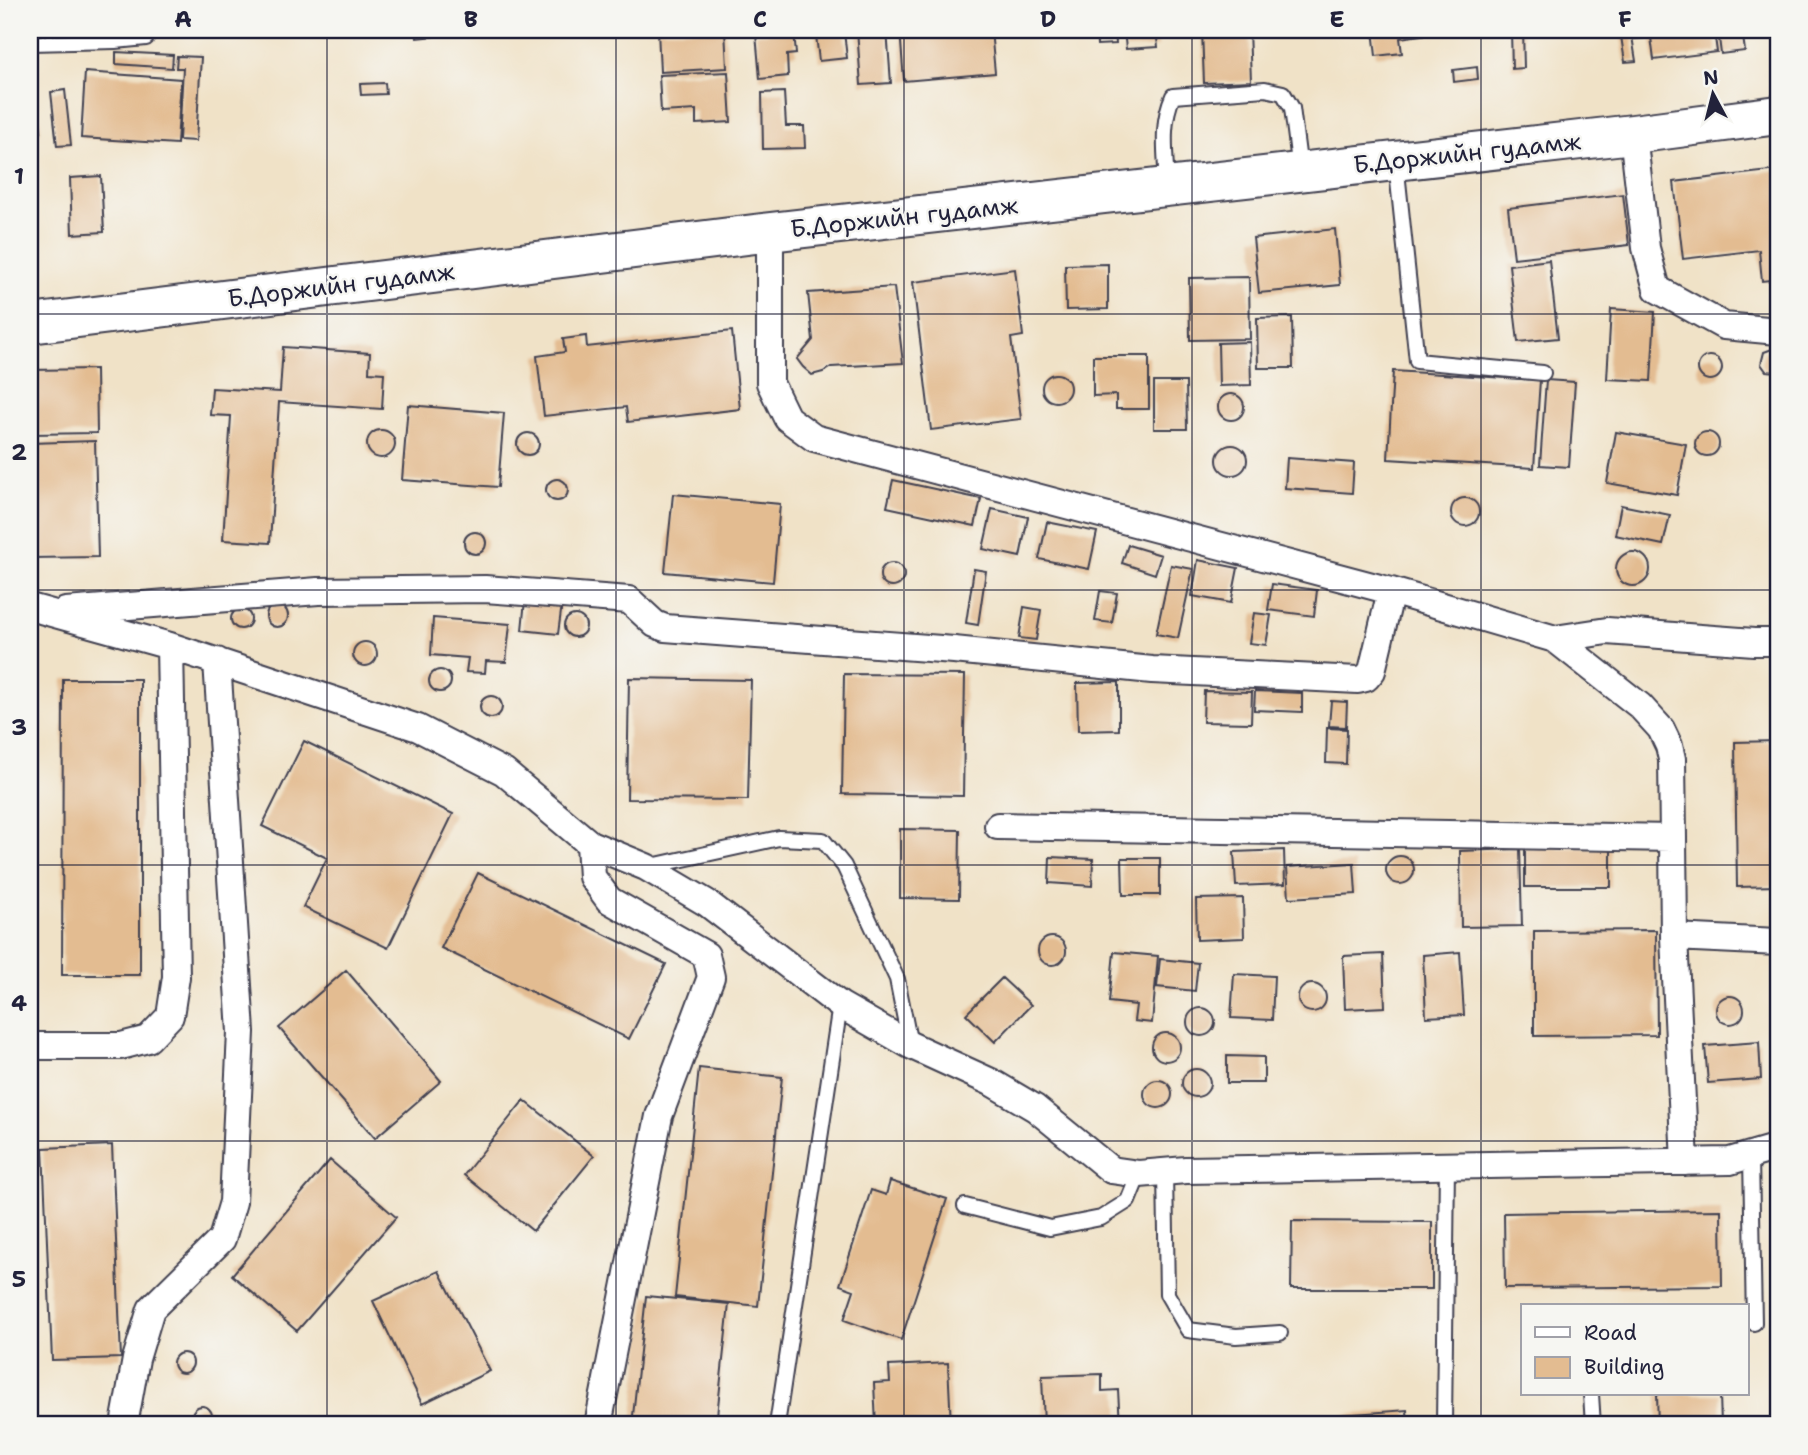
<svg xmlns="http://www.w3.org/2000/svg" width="1808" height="1455" font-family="'Shantell Sans',sans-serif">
<rect width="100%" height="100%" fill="#f6f6f2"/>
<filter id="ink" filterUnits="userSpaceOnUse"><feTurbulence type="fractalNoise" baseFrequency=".0143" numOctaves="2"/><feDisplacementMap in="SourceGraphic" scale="14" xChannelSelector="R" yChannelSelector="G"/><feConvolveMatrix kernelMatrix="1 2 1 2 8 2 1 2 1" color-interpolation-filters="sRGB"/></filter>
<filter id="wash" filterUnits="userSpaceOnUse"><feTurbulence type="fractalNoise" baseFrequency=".00686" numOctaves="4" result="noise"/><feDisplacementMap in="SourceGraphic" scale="28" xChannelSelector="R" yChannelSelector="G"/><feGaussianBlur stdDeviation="1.57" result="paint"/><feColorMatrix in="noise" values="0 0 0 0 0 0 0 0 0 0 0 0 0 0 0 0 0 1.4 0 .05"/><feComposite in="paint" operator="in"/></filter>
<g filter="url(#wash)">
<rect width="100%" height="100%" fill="#f0e2c7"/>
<g id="blocks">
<path fill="#e3bc91" d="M416,30h18v6l-17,2z
M658,30h67l2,38 -67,4z
M857,30h30l4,53 -30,2z
M900,30h91l4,43 -91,8z
M1096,30h19l1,14 -19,1z
M1124,30h32l2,17 -32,2z
M1202,30h47l2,51 -47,2z
M1373,30h62l1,3 -36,5 2,15 -26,3z
M1511,30h12l1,38 -12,1z
M1620,30h11l5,31 -11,1z
M1634,30h10l1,8 -10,1z
M1650,30h64l3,22 -63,8z
M1718,30h24l3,21 -24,3z
M794,31l2,23 -9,1 1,21 -28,3 -4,-45z
M844,32l3,26 -28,3 -3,-26z
M116,52l57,3 -1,13 -56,-4z
M177,56l24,1 -5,84 -17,-1 4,-72h-7z
M1477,67l1,12 -24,3 -1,-12z
M33,69l8,63 -11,1v-63z
M85,72l96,7 -4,65 -96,-6z
M728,72l3,50 -35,2v-14l-35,2 -2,-37z
M385,83l1,11 -25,1 -1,-11z
M65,90l6,55 -14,1 -6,-54z
M784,92l2,34h18l1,22 -42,1 -1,-56z
M1778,170v109l-16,2 -3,-31 -76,9 -9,-77z
M101,176l3,56 -32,2 -2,-56z
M1623,194l6,51 -115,13 -6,-50z
M1335,229l5,56 -81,8 -6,-55z
M1549,260l9,78 -40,4 -9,-77z
M1108,264v45l-42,1 -1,-45z
M1015,269l8,67 -12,2 10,81 -90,11 -18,-148z
M1249,277l1,62 -60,1 -1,-62z
M894,287l9,76 -72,4 -8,5 -11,3 -9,-8 -6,-8 16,-19 -5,-47z
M1611,309l44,3 -4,69 -44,-2z
M1292,317l1,51h-35l-1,-50z
M732,331l8,78 -112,13 -2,-15 -82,9 -7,-60 28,-4 -2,-13 23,-3 1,11z
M1250,342l1,43 -32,1 -1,-43z
M283,347l87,6 -1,19 15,1 -2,36 -103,-7 -9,141 -47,-3 8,-124 -21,-1 2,-27 68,4z
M1772,349l6,1 -1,22 -11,-1 -5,-7 3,-12z
M1698 368a12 12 0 1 1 24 0a12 12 0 1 1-24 0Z
M1093,356h56v53h-33v-14l-23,1z
M96,369l1,64 -67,1v-64z
M1393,371l147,9 -6,88 -146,-9z
M1042 388a14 14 0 1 1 28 0a14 14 0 1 1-28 0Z
M1546,380l29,2 -6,85 -29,-2z
M1154,382h32l1,47h-33z
M1218 407a13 13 0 1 1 26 0a13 13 0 1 1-26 0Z
M408,405l96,8 -6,74 -96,-7z
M367 444a14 14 0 1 1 28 0a14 14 0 1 1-28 0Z
M1695 444a12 12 0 1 1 24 0a12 12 0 1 1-24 0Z
M1616,432l70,12 -9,51 -70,-12z
M517 444a11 11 0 1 1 22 0a11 11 0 1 1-22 0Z
M95,441l3,116 -68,1v-115z
M1217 460a15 15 0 1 1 30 0a15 15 0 1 1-30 0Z
M1287,458l67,5 -2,30 -67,-5z
M546 490a11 11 0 1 1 22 0a11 11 0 1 1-22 0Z
M893,480l88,19 -6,27 -88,-19z
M673,494l107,10 -7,78 -108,-10z
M1451 512a14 14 0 1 1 28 0a14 14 0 1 1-28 0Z
M1621,505l49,10 -7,30 -48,-10z
M992,509l36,8 -8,40 -37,-8z
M1047,522l50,10 -8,37 -50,-10z
M464 543a11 11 0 1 1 22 0a11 11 0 1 1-22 0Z
M1128,545l33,10 -6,19 -33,-11z
M1616 569a17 17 0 1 1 34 0a17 17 0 1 1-34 0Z
M1198,560l40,8 -7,35 -39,-7z
M880 575a12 12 0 1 1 24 0a12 12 0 1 1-24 0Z
M1171,565l22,4 -15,69 -22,-4z
M974,569l12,2 -8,54 -12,-2z
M1272,584l45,6 -3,26 -46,-6z
M1100,591l17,2 -5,30 -17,-2z
M525,600l37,4 -4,30 -36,-4z
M266 616a11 11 0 1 1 22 0a11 11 0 1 1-22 0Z
M1024,607l17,3 -5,30 -17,-2z
M231 619a10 10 0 1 1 20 0a10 10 0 1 1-20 0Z
M1254,613l17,2 -5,30 -17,-2z
M564 626a11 11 0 1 1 22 0a11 11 0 1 1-22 0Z
M433,618l77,6 -4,38 -20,-1 -1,12 -19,-1 2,-14 -37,-3z
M353 654a12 12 0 1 1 24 0a12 12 0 1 1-24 0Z
M429 681a11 11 0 1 1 22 0a11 11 0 1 1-22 0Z
M844,674l121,1 -2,121 -121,-2z
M629,678l122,2 -3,120 -121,-1z
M63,679h77v296h-78z
M1119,682v48l-41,1 -1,-48z
M1204,691l48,1 -1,31 -48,-1z
M1255,691l47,2v19l-48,-2z
M480 707a11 11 0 1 1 22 0a11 11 0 1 1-22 0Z
M1331,701l16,1 -1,25 -17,-1z
M1327,728l20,1 -1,35 -20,-1z
M304,741l149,73 -65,134 -85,-41 24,-49 -65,-32z
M1778,741v145l-41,1 -2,-145z
M900,829l60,1 -1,69 -59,-1z
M1525,848h86v39h-86z
M1520,849l2,77 -61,1 -1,-76z
M1284,850l1,34 -49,2 -2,-34z
M1386 870a14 14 0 1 1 28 0a14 14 0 1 1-28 0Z
M1050,857l43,2 -1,27 -43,-3z
M1122,858h38v37h-37z
M1354,863l2,31 -67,4 -2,-31z
M478,873l188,91 -37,75 -188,-91z
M1243,898l1,40 -47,2 -1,-41z
M1656,930l1,105 -123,1v-105z
M1038 951a14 14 0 1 1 28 0a14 14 0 1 1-28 0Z
M1114,952l44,4 -6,67 -18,-2 2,-16 -27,-3z
M1460,952l4,63 -38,2 -3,-62z
M1383,954l2,53 -40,2 -2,-53z
M1160,959l38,4 -3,28 -38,-4z
M346,970l95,111 -66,57 -96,-110z
M1234,974l40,2 -2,44 -41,-2z
M1002,978l29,27 -36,37 -29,-28z
M1298 998a14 14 0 1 1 28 0a14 14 0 1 1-28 0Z
M1716 1010a14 14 0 1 1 28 0a14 14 0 1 1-28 0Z
M1187 1022a14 14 0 1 1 28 0a14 14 0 1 1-28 0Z
M1152 1047a14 14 0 1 1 28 0a14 14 0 1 1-28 0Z
M1759,1042l2,37 -53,4 -3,-37z
M1227,1056l37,1v26h-37z
M699,1068l83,9 -24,229 -83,-9z
M1182 1083a14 14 0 1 1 28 0a14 14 0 1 1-28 0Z
M1144 1094a14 14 0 1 1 28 0a14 14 0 1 1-28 0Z
M524,1100l70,56 -61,75 -69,-56z
M112,1145l9,213 -69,2 -9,-212z
M330,1160l66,57 -99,114 -65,-56z
M890,1181l57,18 -46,141 -57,-20 10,-30 -14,-5 31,-95 15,5z
M1721,1210l1,76 -217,2 -1,-75z
M1292,1221l140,1v67h-141z
M439,1271l51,100 -68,33 -49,-103z
M646,1296l83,8 -13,121h-84z
M173 1363a10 10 0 1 1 20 0a10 10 0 1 1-20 0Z
M948,1363l3,62h-75l-2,-42 16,-1 -1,-16z
M1102,1374v17l16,-1 2,35h-76l-2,-49z
M1657,1394h63l1,31h-63z
M192 1416a10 10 0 1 1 20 0a10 10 0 1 1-20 0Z
M1407,1410l1,15h-106l-1,-7z"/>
</g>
</g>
<g filter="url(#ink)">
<use href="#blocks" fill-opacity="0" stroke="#413f50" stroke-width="2"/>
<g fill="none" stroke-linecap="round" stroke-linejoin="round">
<defs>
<path id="lane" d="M30,43l85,-2 31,-3
M1396,162l21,199 126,12
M1167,187c-1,-31 -7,-63 6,-91l92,-7 18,4 9,15 8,62
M647,867l132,-29 44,2 21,26 53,113 13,66
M1751,1157l3,166
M1165,1172l2,122 21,36 48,6 44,-3
M965,1206l85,22 51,-10 27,-17 11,-27
M1591,1394l2,31
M777,1425l63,-420
M1444,1425l3,-260"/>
<path id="street" d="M1633,134l13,114 11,41 67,37 54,5
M770,232v151l17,35 27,20 577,153 164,48 85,67 21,23 8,17 3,13 1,79
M30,607l140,39 248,82 86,44 86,72 56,23 61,36 133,102 70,40 81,37 44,26 76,62 28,4 47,-4 544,-9 48,-14
M66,611l252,-20 167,-2 144,11 26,24 10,4 289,22 198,20 206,10 8,-2 6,-7 19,-80
M1555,639l52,-8 147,11h24
M998,826l675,12 1,99 11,225
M590,844l2,33 17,23 97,55 5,22 -52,139 -61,309
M1674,937l104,5
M30,1046h91l27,-7 22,-23 6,-39 -6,-331
M124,1425l12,-66 15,-50 71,-70 11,-37 8,-170 -24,-371"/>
<path id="primary" d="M30,324l740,-92 863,-98 145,-19"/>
</defs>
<use href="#lane" stroke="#413f50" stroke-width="18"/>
<use href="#street" stroke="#413f50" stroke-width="30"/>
<use href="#primary" stroke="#413f50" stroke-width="42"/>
<use href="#lane" stroke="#fff" stroke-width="14"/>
<use href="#street" stroke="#fff" stroke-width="26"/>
<use href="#primary" stroke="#fff" stroke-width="38"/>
</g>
</g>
<path fill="none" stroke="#22223b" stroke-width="2" stroke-opacity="0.55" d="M327,30v1395M616,30v1395M904,30v1395M1192,30v1395M1481,30v1395M30,314h1748M30,590h1748M30,865h1748M30,1141h1748"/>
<g text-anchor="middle" stroke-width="5" stroke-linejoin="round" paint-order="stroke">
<g font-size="24" fill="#22223b" stroke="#f6f6f2">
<text transform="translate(1467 153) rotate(-6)" y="8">Б.Доржийн гудамж</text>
<text transform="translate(904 217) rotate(-6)" y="8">Б.Доржийн гудамж</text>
<text transform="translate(341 285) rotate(-7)" y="8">Б.Доржийн гудамж</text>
</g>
</g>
<rect width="1808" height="1455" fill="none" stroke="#f6f6f2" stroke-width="77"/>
<rect x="1521" y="1304" width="228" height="91" fill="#f6f6f2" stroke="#a1a1a9" stroke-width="2"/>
<rect x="1535" y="1327" width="35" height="10" fill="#ffffff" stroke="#a1a1a9" stroke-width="2"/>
<text x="1584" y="1340" font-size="21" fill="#22223b">Road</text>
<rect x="1535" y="1357" width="35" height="21" fill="#e3bc91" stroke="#a1a1a9" stroke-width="2"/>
<text x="1584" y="1374" font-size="21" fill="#22223b">Building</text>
<g transform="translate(1713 94) rotate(353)" stroke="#f6f6f2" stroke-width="5" paint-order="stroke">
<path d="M0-5L12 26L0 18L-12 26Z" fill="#22223b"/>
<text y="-10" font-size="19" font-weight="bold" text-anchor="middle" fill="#22223b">N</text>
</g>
<rect x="38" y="38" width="1732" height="1378" fill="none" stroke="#22223b" stroke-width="2.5"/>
<g font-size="23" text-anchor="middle" font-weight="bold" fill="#22223b">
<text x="183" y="27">A</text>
<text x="471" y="27">B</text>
<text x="760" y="27">C</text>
<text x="1048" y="27">D</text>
<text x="1337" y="27">E</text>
<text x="1625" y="27">F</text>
<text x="19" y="184">1</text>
<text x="19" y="460">2</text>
<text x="19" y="735">3</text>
<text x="19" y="1011">4</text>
<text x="19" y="1287">5</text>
</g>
</svg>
